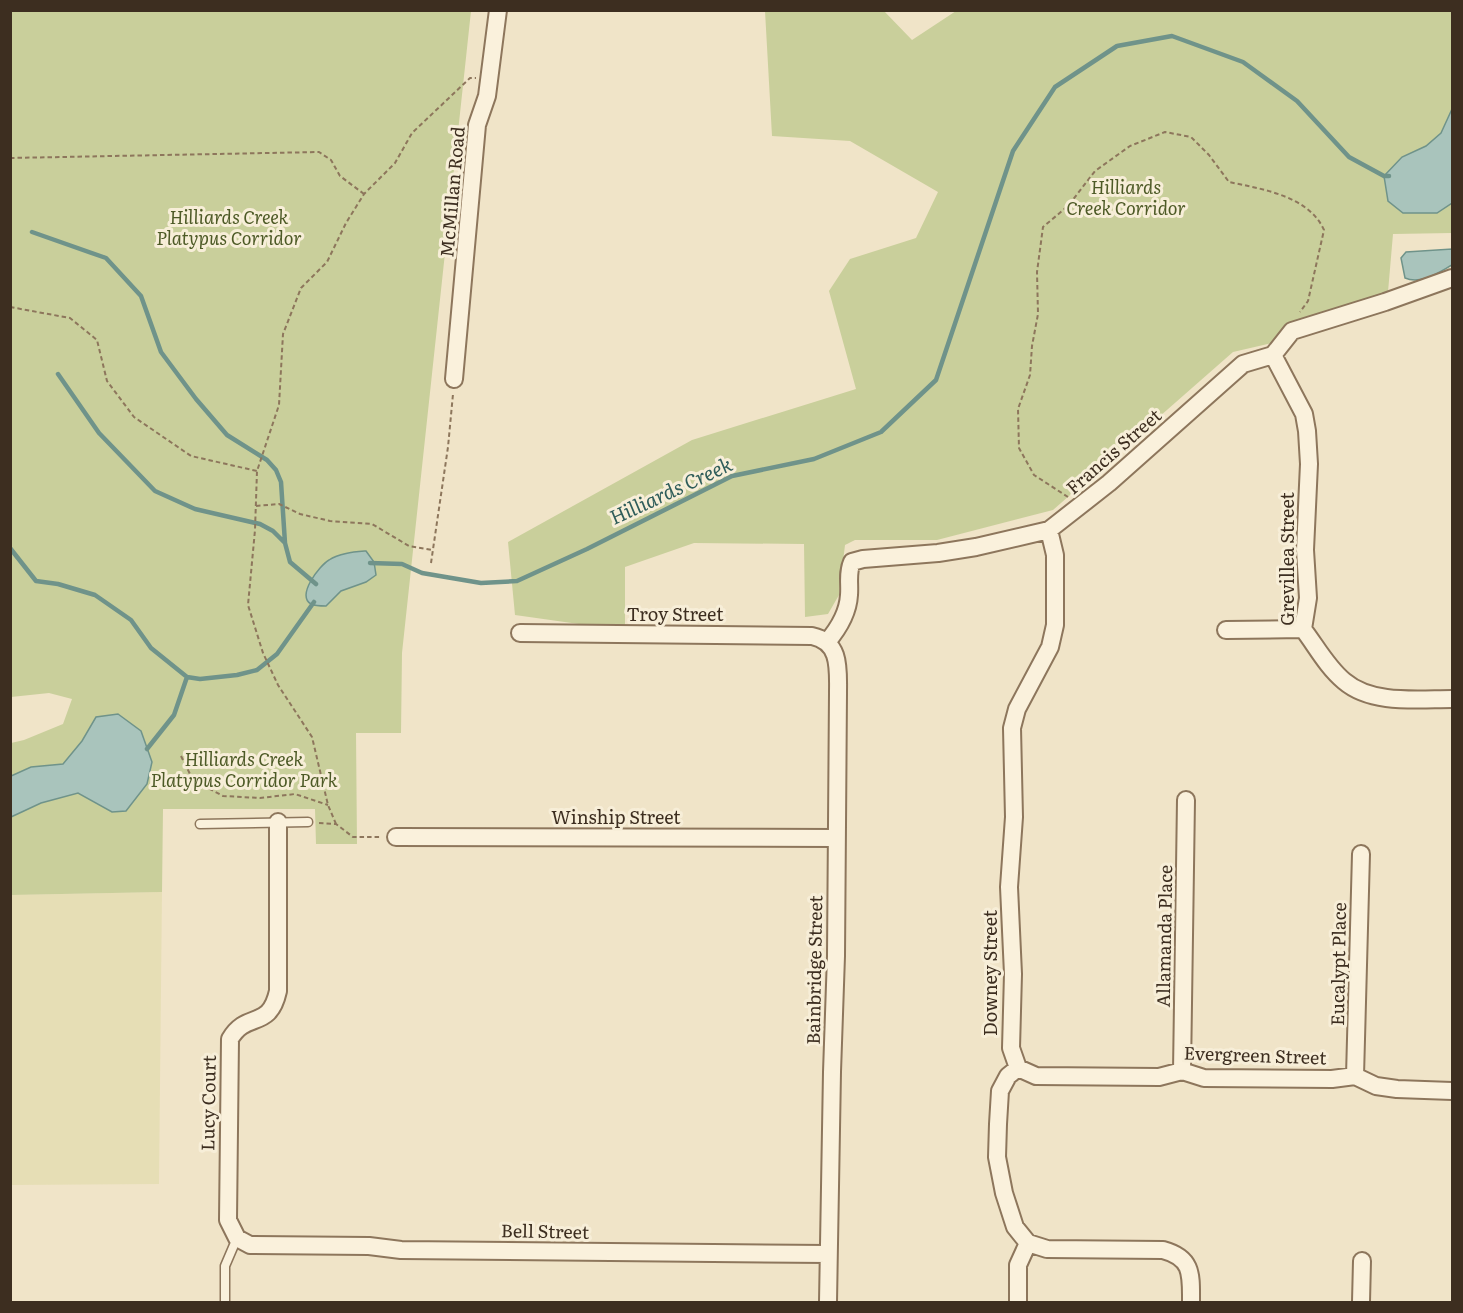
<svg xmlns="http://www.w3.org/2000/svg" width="1463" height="1313" font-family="Literata,serif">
<rect width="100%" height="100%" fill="#f0e4c8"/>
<path fill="#e6deb5" d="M162,892l-3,292 -148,1 -1,-290z"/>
<path fill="#c9cf9b" d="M11,11h460l-69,642 -1,80h-45l1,111h-41l-1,-35h-152l-1,83 -151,3 -1,-78 31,-14 37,-10 34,19 40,-50 -11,-31 -45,-14 -14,24 -19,23 -32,3 -20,9v-33l13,-3 39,-16 9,-25 -23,-6 -38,4z
M765,11h119l28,29 44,-29h496v222l-59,1 -5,58 -116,51 -39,9 -180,158 -116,30h-82l-10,5 -6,50 -11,19 -23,3 -1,-73 -110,-1 -69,24v59h-32l-78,-11 -7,-73 184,-102 164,-51 -27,-98 21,-32 66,-21 22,-46 -88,-51 -78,-5z"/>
<path fill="#a9c4bc" stroke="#6f938a" stroke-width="1.5" d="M1452,109v94l-15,10h-34l-15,-12 -4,-25 18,-19 24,-11 15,-13z
M1452,249v16c-13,7 -31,20 -47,13l-4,-20 5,-6z
M366,551l8,11 2,13 -10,7 -25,9 -15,15c-5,0 -11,0 -15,-2 -15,-8 8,-38 18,-44 10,-7 25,-8 37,-9z
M118,714l23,17 11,31 -5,22 -21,27 -14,1 -34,-19 -37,10 -30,14v-41l20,-9 32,-3 19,-23 14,-24z"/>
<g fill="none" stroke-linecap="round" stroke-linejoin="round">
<path stroke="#6f938a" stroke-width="4.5" d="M32,232l74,26 35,38 20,56 35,47 31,36 40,25 9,10 5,12 4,61
M58,374l41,59 56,58 40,18 65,15 13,7 12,12 5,19 26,22
M10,548l26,33 22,3 37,11 36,25 20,28 36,29 13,2 37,-4 20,-5 20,-16 37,-52
M370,563l32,1 20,9 59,10 36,-2 70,-32 145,-73 82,-17 67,-27 55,-52 77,-229 42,-64 62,-41 55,-10 71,26 54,39 52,56 35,19h5
M147,749l27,-34 13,-38"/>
<defs>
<path id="service" d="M200,824l108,-2
M225,1302v-36l12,-28"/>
<path id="minor" d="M1273,355l31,59 3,17 2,33 -4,86 3,48 -5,31c13,17 24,38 41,52 28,24 74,18 108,18
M454,379l23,-254 10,-29 11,-86
M1049,530l6,25v70l-5,22 -33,62 -5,19 2,89 -5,70 4,87 -2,74 7,20 -10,8 -8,15 -2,33 -1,33 7,36 11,34 13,16 19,6 116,1c30,8 28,25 28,52
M1226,630l77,-1
M520,633l292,3c29,6 26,33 26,57l-2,263 -4,116 -4,230
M827,642c12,-14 21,-29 22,-47 1,-12 -2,-22 3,-33l11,-3 75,-6 38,-6 73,-17 60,-47 134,-119 30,-9 19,-24 93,-29 67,-24
M278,822v169c-9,40 -31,19 -48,48l-2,181 9,18 13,7 119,1 32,4 427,4
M396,837l440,1
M1018,1068l18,8 123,1 23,-6 22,7 128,1 23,-3 21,10 21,3 55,2
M1182,1071l4,-271
M1355,1076l6,-222
M1018,1302v-37l10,-22
M1361,1302l1,-41"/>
</defs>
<use href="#service" stroke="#8d765c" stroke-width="11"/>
<use href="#minor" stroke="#8d765c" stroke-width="20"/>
<path stroke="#8d765c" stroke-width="2" stroke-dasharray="4.5 3" stroke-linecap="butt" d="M10,158l309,-6 12,8 9,16 24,18
M10,307l60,11 27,22 10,41 27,36 57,39 66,15
M1068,497l-34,-22 -15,-27 -1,-39 12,-34 2,-29 6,-32 -1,-42 6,-45 25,-21 27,-35 35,-25 35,-14 26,5 18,18 20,27c33,7 80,14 95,48l-16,71 -8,11
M256,506l23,-2 21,10 30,7 42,3 37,22 24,4
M431,563l17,-116 5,-53
M181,756l12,24 30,16 37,2 35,-4 33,11
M319,823l17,1 17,13h29
M336,824l-8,-19 -16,-68 -34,-52 -15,-32 -15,-48 7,-75 2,-59 22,-66 4,-71 18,-46 26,-26 19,-39 18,-29 31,-31 17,-30 58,-55h6"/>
<use href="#service" stroke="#faf1dc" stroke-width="8"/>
<use href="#minor" stroke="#faf1dc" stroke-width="16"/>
</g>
<g text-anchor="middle" stroke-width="6" stroke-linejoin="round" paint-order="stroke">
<g font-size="18" font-style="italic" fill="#4d5a26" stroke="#f7eed8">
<text x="1126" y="194">Hilliards<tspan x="1126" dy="21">Creek Corridor</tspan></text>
<text x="229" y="224">Hilliards Creek<tspan x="229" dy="21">Platypus Corridor</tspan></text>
<text x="244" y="766">Hilliards Creek<tspan x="244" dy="21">Platypus Corridor Park</tspan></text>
</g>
<g font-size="18" fill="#3d2e20" stroke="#f7eed8">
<text transform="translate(453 192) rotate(-85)" y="6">McMillan Road</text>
<text transform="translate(1114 452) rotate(-41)" y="6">Francis Street</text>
<text transform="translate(1288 559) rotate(-90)" y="6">Grevillea Street</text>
<text x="675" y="621">Troy Street</text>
<text x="616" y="824">Winship Street</text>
<text transform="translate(1165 936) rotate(-89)" y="6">Allamanda Place</text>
<text transform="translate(1339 964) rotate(-89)" y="6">Eucalypt Place</text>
<text transform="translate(815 970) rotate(-89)" y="6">Bainbridge Street</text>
<text transform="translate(991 973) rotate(-90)" y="6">Downey Street</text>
<text transform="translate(1255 1056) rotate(2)" y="6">Evergreen Street</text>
<text transform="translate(209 1103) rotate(-89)" y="6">Lucy Court</text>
<text transform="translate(545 1232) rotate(1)" y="6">Bell Street</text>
</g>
<g font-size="20" font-style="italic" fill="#2f5d5a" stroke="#f7eed8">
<text transform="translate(671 491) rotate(-25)" y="7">Hilliards Creek</text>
</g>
</g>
<rect width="1463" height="1313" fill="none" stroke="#3d2e20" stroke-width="24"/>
</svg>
